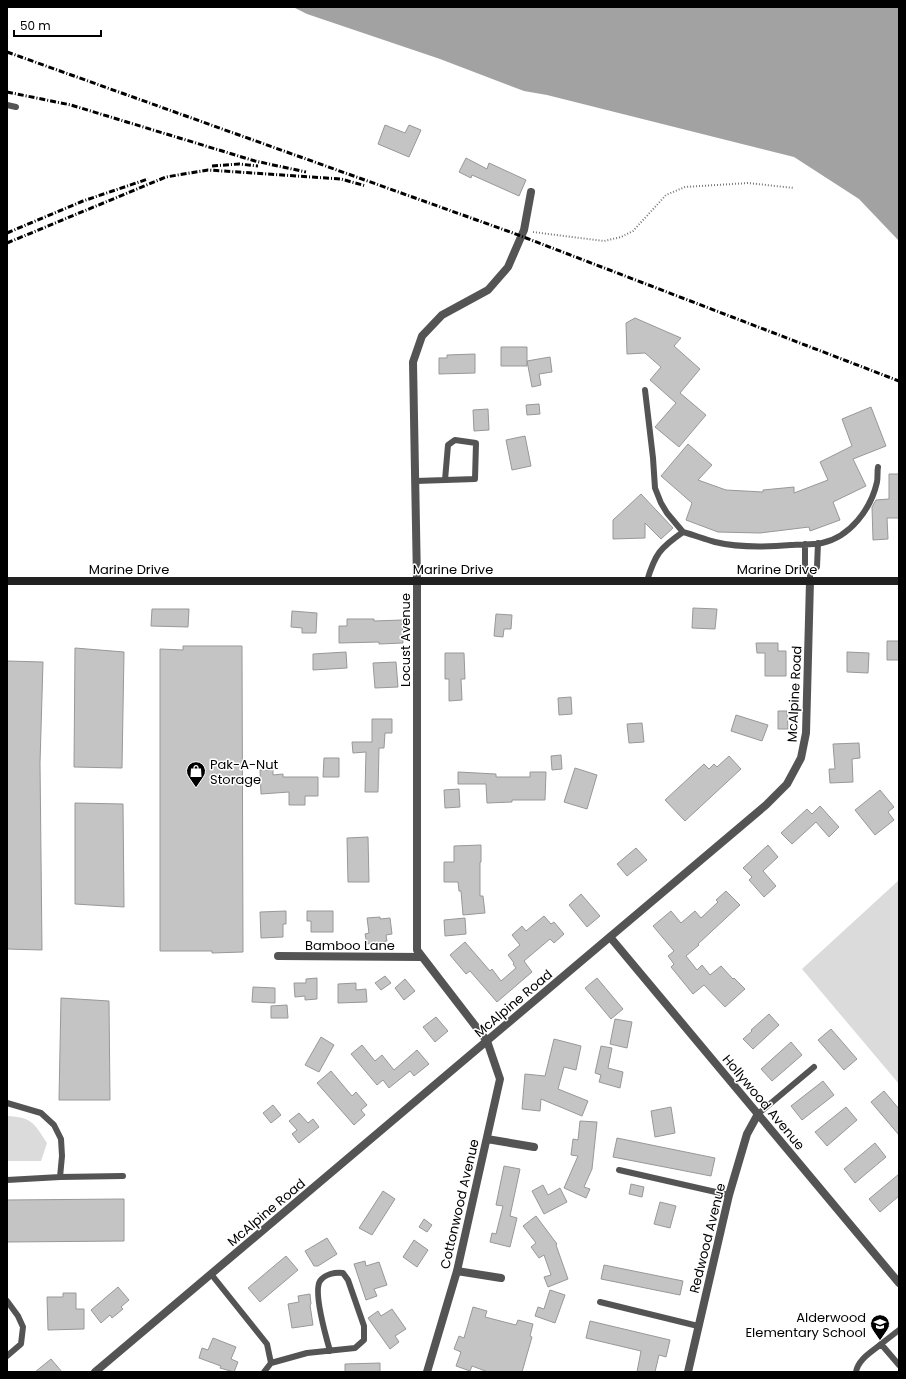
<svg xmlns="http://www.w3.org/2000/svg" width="906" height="1379" font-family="Poppins,sans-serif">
<rect width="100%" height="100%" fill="#fff"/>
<path fill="#dbdbdb" d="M899,880v204l-97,-115z
M7,1116c25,1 27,7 40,27l-6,18h-34z"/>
<path fill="#a2a2a2" d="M293,7h606v234l-40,-42 -65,-42 -247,-62 -23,-4 -84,-32 -133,-45z"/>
<path fill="#c4c4c4" stroke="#989898" d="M385,125l20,8 4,-8 12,5 -12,27 -31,-13z
M466,158l21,11 2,-6 37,17 -7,16 -47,-21 -1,3 -12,-6z
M635,318l46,20 -7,8 26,23 -20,24 26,22 -27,32 -24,-20 21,-24 -26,-23 11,-13 -16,-14 -18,1 -1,-31z
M501,347h26v19h-26z
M475,354v19l-36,1v-16h8v-3z
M550,357l2,15 -13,2 2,11 -9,2 -5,-26z
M539,404l1,10 -13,1 -1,-10z
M871,407l15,39 -33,13 13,27 -33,16 7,18 -30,11 -1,-4 -49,6 -42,-1 -32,-12 6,-17 -31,-27 27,-32 24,21 -14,15 28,10 37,2v-2l31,-3v6l34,-13 -8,-18 32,-16 -10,-27z
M488,409l1,21 -15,1 -1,-21z
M525,436l6,30 -19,4 -6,-30z
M889,474h10v44h-12l1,21 -15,1 -1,-33 4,-7 13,-1z
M641,494l32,34 -12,11 -16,-16v15l-32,1v-19z
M693,608l24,1 -2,20 -23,-1z
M152,609h37l-1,18 -37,-1z
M292,611l25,2 -1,20h-14v-5l-11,-1z
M496,614l16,1 -1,14h-7l-1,8 -9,-1z
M347,619h27v2l28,-1 1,23 -24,1v-2l-40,1v-17h8z
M887,641h12v19h-12z
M756,643h22v8h8v25h-21v-23h-8z
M183,646h59l1,306 -31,1v-2h-52v-302l23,1z
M75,648l49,4 -2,116 -48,-1z
M346,652l1,16 -34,2v-16z
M847,652l22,1 -1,20 -21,-1z
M445,653h19l1,26h-4l1,21 -13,1v-22h-4z
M7,661l36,1 -3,101 2,187 -35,-1z
M396,662l2,25 -23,1 -2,-25z
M571,697l1,17 -13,1 -1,-17z
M778,711h9l1,18h-10z
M736,715l32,10 -6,16 -31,-10z
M372,719h20v14h-7l-1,15h-5l-1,44h-13l1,-40 -13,1 -1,-11h20z
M642,723l2,19 -15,1 -2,-19z
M859,743l1,15 -8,1 1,23 -23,1 -1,-14h6l-2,-25z
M561,755l1,14 -10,1 -1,-14z
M729,756l12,13 -56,52 -20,-21 39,-36 5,5 5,-5 3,3z
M324,758h15v19h-16z
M575,768l22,7 -10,34 -23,-7z
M260,770h13v5l10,-1v3h35v19h-13v9h-16v-13l-28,2z
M458,772l38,2v3h34v-5h16l-1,28h-33v2l-25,1 -1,-19h-28z
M459,789l1,18 -15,1 -1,-18z
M880,790l14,17 -6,5 6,8 -19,15 -20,-25z
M75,803l48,1 1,103 -49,-3z
M820,806l19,21 -10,10 -13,-15 -24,22 -11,-11 26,-24 5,5z
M368,837l1,45h-21l-1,-44z
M481,845v17h-1v34h3l2,17 -22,2 -2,-24h-2l-1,-9h-14v-20h10v-16z
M768,845l10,12 -15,14 13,15 -12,11 -15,-17 3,-3 -9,-9z
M636,848l11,12 -20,16 -10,-12z
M726,891l14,14 -42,39 1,1 -13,11 11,14 5,-5 8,10 11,-9 12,13 1,-1 11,11 -20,18 -21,-22 -11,9 -22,-27 3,-3 -6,-8 6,-5 -21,-25 18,-15 10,12 14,-12 6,7 17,-16 -2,-2z
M581,894l19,22 -13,11 -18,-22z
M286,911v13h-3v13l-22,1 -1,-26z
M307,911h26v21h-22v-11h-4z
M544,916l7,8 3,-2 10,12 -10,9 -4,-4 -26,22 8,11 -35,30 -27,-31 -4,3 -16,-19 15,-13 25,29 2,-2 9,12 15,-13 -3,-4 1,-1 -6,-8 12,-10 -8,-10 10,-9 4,5z
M380,917v2l10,-1 2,16 -6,1 1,6 -20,3 -2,-10 4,-1 -2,-15z
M465,918l1,16 -21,2 -1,-16z
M385,976l6,7 -10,7 -6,-7z
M317,978v21l-12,1v-4l-10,1 -1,-14h12v-4z
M597,978l26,31 -12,10 -26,-31z
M405,979l10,12 -11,9 -9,-12z
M356,983v7l10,-1 1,13 -29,1v-19z
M253,987l22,1v15l-23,-1z
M61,998l48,3 1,99h-51z
M287,1005l1,13h-17v-12z
M769,1014l10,11 -26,24 -10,-10 9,-8 -1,-1z
M436,1017l12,14 -13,11 -12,-15z
M615,1019l17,3 -5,26 -17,-4z
M831,1029l26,30 -13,11 -26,-30z
M321,1037l13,8 -15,27 -14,-7z
M554,1039l27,7 -5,24 -12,-3 -6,22 30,12 -6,15 -41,-17 -1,12 -18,-2 3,-35 20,2z
M791,1042l11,13 -30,26 -11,-12z
M362,1045l13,16 7,-6 12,15 23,-20 12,14 -15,12 -4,-5 -21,17 -6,-8 -6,5 -26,-31z
M601,1046l11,2 -4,20 15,4 -3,16 -21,-6 2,-7 -6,-2z
M331,1071l21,25 4,-4 11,13 -6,5 4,5 -11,10 -37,-42z
M823,1081l11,14 -32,25 -11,-14z
M884,1091l15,18v26l-28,-33z
M273,1105l8,10 -10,8 -8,-10z
M671,1107l4,26 -20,4 -4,-26z
M846,1107l11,13 -30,26 -12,-14z
M299,1113l9,10 5,-4 6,8 -20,16 -7,-9 5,-4 -8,-9z
M580,1121l17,1 -5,47 -8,18 6,2 -4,9 -22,-10 14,-32 -7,-1 2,-16 5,1z
M617,1138l98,20 -4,18 -98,-19z
M875,1143l11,14 -31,26 -11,-14z
M504,1166l16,3 -10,47 7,2 -7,29 -20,-5 2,-9 4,1 7,-28 -7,-1z
M899,1174v22l-19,16 -11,-13z
M631,1184l13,3 -2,10 -13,-3z
M543,1185l5,10 12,-7 7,14 -23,12 -12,-23z
M383,1191l12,8 -23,36 -13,-7z
M124,1199v42l-117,1v-42z
M660,1202l16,4 -6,22 -16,-4z
M536,1216l21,28 -1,1 12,34 -20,8 -4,-10 7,-2 -7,-20 -5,3 -8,-11 5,-4 -13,-17z
M424,1219l8,6 -5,7 -8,-5z
M327,1238l10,16 -19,12h-4l-9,-15z
M414,1240l14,10 -11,17 -14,-10z
M286,1256l12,14 -38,32 -12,-14z
M365,1261l1,5 13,-4 8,23 -13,4 3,7 -11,4 -12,-36z
M604,1265l79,16 -3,14 -79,-16z
M118,1287l11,13 -8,7 2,2 -11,9 -2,-3 -9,8 -10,-13z
M550,1290l15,5 -10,28 -20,-7 3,-9 6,2z
M63,1293h13v16h8v20l-36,1 -1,-33h16z
M310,1294l1,10 -1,1 3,20 -21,3 -4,-24 11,-2 -1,-6z
M473,1307l14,4 -2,6 31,8 2,-5 15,4 -3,12 2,1 -10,35h-34l-16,-6 -2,5 -14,-5 5,-14 -7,-3 5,-13 5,2z
M392,1309l14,20 -11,7 4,6 -9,7 -22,-31 10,-7 3,5z
M590,1321l80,19 -4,17 -7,-2 -4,17h-18l4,-21 -55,-13z
M213,1338l23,9 -5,12 7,3 -4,10 -14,-4 1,-2 -22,-8 3,-10 6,2z
M51,1359l11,13h-27z
M380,1363v9h-35v-8z"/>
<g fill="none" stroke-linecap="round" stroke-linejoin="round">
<path stroke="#767676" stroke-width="2" stroke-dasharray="1 2" stroke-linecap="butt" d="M533,232l71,9 17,-4 12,-6 33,-36 19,-8 63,-4 46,5"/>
<path stroke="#545454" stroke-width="6" d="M7,105l9,2
M645,390l8,68 2,30 6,15 6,10 16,19
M416,481l59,-2 1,-36 -21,-3 -7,5 -3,35
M805,544v23l5,5
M647,581c8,-27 13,-33 36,-49 11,3 21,7 32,10 25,6 52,5 76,3 10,-1 21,0 31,-2 28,-6 49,-34 55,-61 1,-5 0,-10 1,-15
M810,581v-9l7,-5 1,-24
M7,1103l34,10 13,12 7,14 1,17 -2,21 -53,3
M758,1114l56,-47
M619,1170l110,25
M60,1177l63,-1
M211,1274l56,70 4,19 -7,9
M7,1301l11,15 5,11 -2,17 -14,12
M600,1302l98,24
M899,1330l-18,14 18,21
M271,1363l36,-10 48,-5 9,-8v-14l-16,-46 -5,-7c-8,-1 -18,1 -23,8 -7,11 6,56 10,70
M856,1372c2,-13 16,-20 25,-28"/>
<path stroke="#545454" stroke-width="8" d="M610,937l289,346
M278,956l144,1
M487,1139l47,8
M457,1271l44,7
M427,1372l30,-101 43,-192 -13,-38 -70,-91v-369l-4,-219 9,-26 20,-21 46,-25 20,-23 16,-37 7,-38
M688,1372l41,-177 18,-61 11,-20"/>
<path stroke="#545454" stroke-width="8" d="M95,1372l671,-567 21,-21 14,-26 5,-25 4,-152"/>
<path stroke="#212121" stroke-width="8" d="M7,581h892"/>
<path stroke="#000" stroke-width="3" stroke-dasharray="6 2 1 2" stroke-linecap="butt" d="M7,52l506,181 386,148
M7,92l64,13 184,56 51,11
M212,166l27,-2 19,2
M7,233l76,-32 65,-22
M7,243l159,-66 42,-7 133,9 25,7"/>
</g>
<defs>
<symbol id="shop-pin" viewBox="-11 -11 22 30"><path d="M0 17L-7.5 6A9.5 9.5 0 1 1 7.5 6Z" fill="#000" stroke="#fff"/><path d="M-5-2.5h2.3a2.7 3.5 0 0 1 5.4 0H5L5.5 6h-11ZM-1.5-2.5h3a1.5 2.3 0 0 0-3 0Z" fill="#fff"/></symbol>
<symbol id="school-pin" viewBox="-11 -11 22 30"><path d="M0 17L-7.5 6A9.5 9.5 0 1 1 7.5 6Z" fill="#000" stroke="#fff"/><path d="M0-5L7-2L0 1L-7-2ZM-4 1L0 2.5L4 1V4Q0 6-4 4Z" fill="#fff"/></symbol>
</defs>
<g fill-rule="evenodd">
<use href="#shop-pin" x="185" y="760" width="22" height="30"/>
<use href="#school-pin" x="869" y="1313" width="22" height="30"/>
</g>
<g text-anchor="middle" stroke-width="3" stroke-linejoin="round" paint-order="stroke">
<g font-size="13" fill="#000" stroke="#fff">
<text x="129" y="574">Marine Drive</text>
<text x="453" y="574">Marine Drive</text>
<text x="777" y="574">Marine Drive</text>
<text transform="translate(405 640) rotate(-90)" y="5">Locust Avenue</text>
<text transform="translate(794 694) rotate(-87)" y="5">McAlpine Road</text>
<text x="350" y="950">Bamboo Lane</text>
<text transform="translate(513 1003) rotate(-40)" y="5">McAlpine Road</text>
<text transform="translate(764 1102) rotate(50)" y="5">Hollywood Avenue</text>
<text transform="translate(459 1204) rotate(-77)" y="5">Cottonwood Avenue</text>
<text transform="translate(266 1212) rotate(-40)" y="5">McAlpine Road</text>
<text transform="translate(707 1238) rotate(-76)" y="5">Redwood Avenue</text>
</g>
<g font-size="13" fill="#000" stroke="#fff" text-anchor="start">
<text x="210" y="769">Pak-A-Nut<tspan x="210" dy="15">Storage</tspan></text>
<text x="866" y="1322" text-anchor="end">Alderwood<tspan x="866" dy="15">Elementary School</tspan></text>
</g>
</g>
<rect width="906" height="1379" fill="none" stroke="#000000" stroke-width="16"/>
<path d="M14 30v6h87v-6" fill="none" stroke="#000000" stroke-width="2"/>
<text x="20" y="30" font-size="12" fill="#000000" stroke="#ffffff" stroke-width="3" paint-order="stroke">50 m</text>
</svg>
